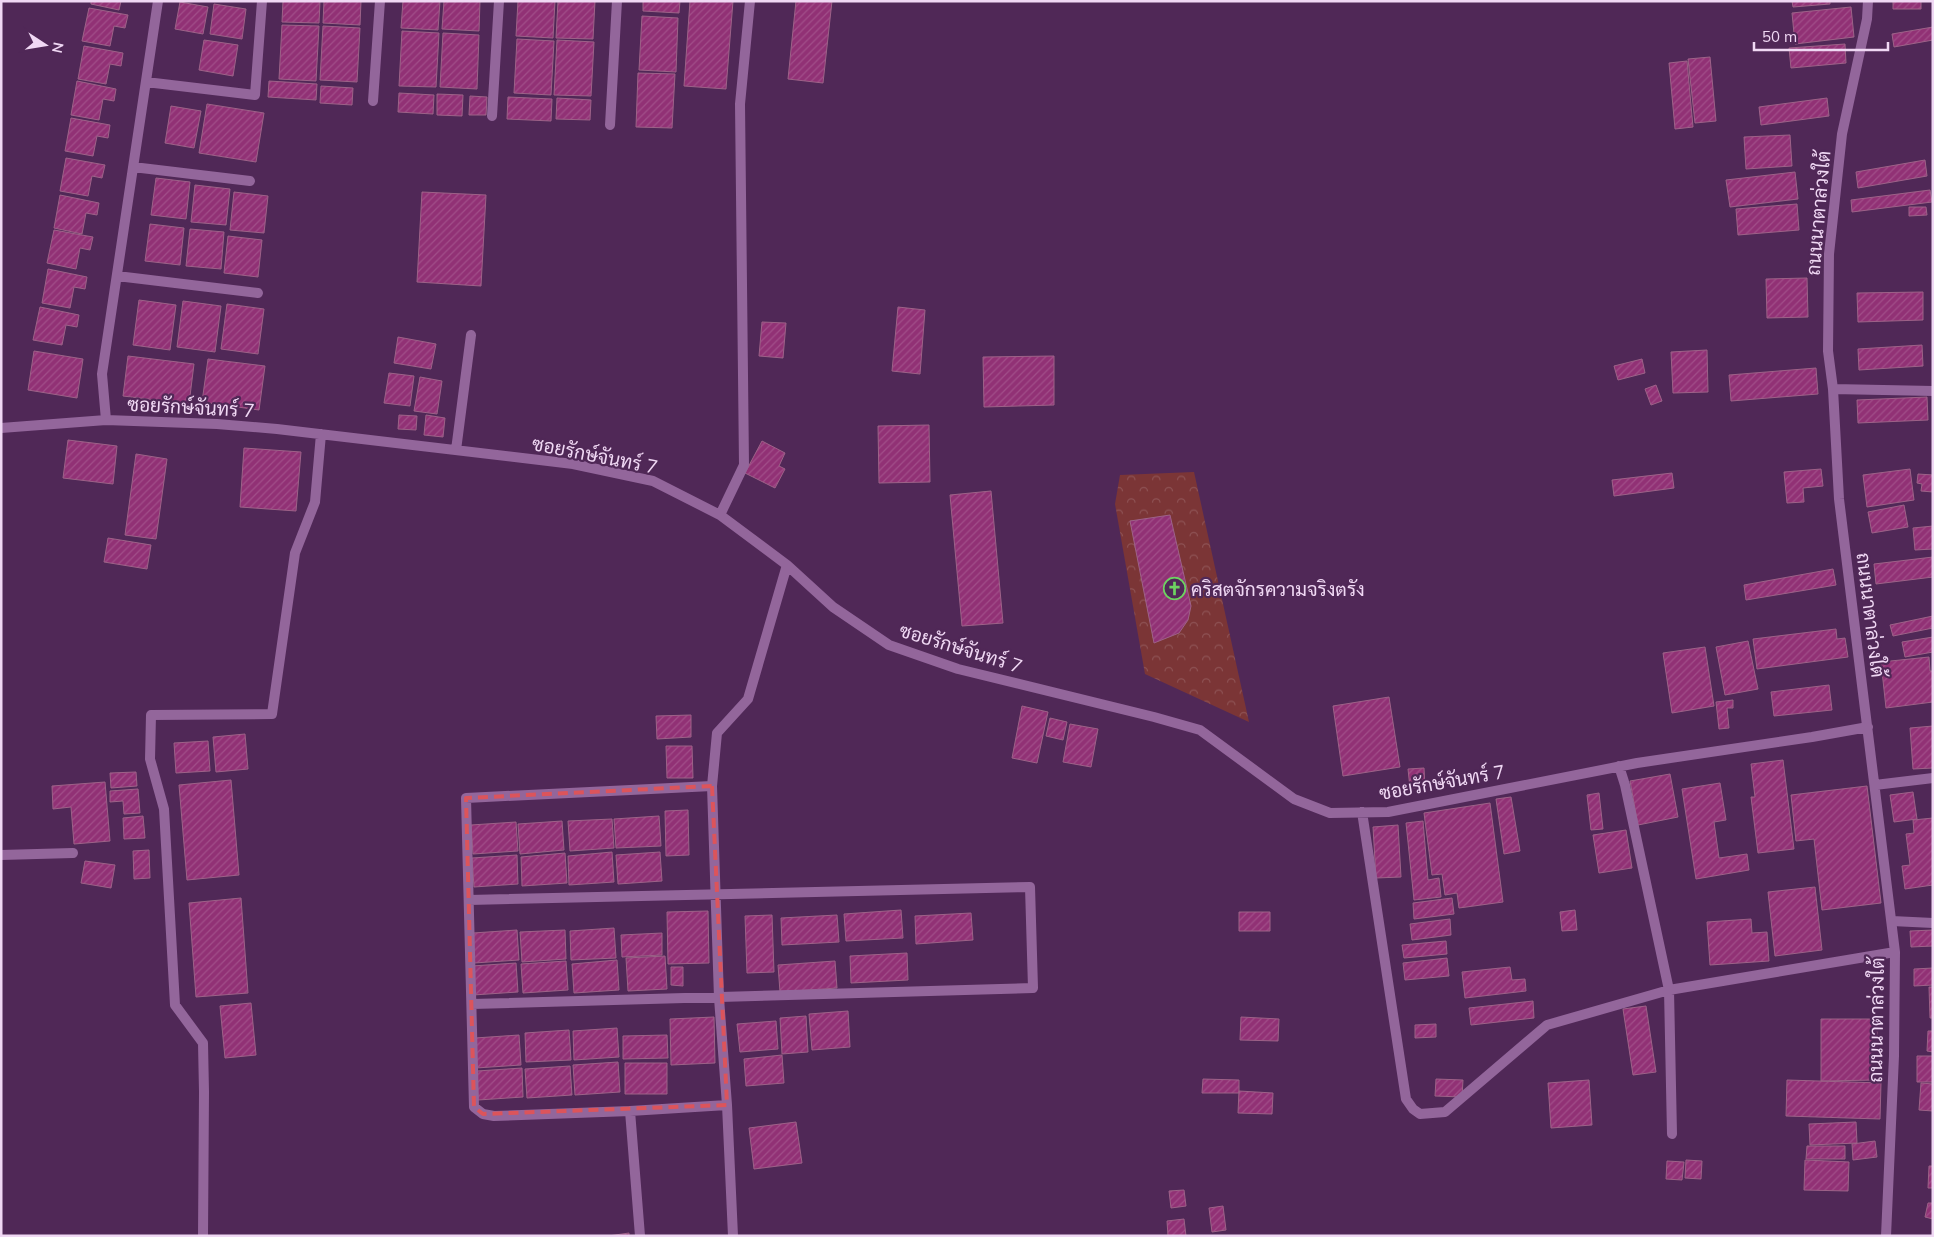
<svg xmlns="http://www.w3.org/2000/svg" width="1934" height="1237" font-family="Mulish,Sarabun,sans-serif">
<defs>
<pattern id="park-crowns" width="20" height="18" patternUnits="userSpaceOnUse" patternTransform="scale(1.25)"><rect width="20" height="18" fill="#7b3536"/><path d="M2 6a3 3 0 1 1 6 0M12 15a3 3 0 1 1 6 0" fill="none" stroke="#8e5254"/></pattern>
<pattern id="building-hatch" width="6" height="6" patternUnits="userSpaceOnUse" patternTransform="scale(1.25)"><rect width="6" height="6" fill="#913175"/><path d="M-1 1l2-2M0 6l6-6M5 7l2-2" fill="none" stroke="#a14e89"/></pattern>
</defs>
<rect width="100%" height="100%" fill="#502857"/>
<path fill="url(#park-crowns)" d="M1194,472l55,250 -104,-48 -30,-170 5,-29z"/>
<path fill="url(#building-hatch)" stroke="#9d6288" d="M91,1h30l-2,9 -28,-6z
M283,1h37l-1,22 -37,-1z
M324,1h37l-1,24 -37,-2z
M403,1h37l-2,29 -37,-2z
M444,1h36l-1,30 -37,-2z
M518,1h37l-2,37 -37,-2z
M558,1h37l-2,38 -37,-1z
M643,1h37l-1,12 -36,-2z
M690,1h43l-7,88 -42,-3z
M796,1h36l-9,82 -35,-4z
M1792,1h38v3l-37,3z
M1893,1h28v8h-28z
M180,2l28,5 -5,27 -28,-5z
M214,4l32,5 -4,30 -32,-5z
M1851,7l3,30 -59,7 -3,-31z
M89,8l39,7 -3,13 -11,-2 -4,20 -28,-5z
M642,16l36,2 -2,54 -37,-2z
M282,25l37,1 -3,55 -37,-2z
M323,26l37,2 -3,54 -37,-2z
M1933,27v13l-39,7 -2,-13z
M402,31l37,2 -3,54 -37,-1z
M443,33l36,2 -2,54 -37,-2z
M517,39l37,2 -3,54 -37,-2z
M204,40l34,5 -5,31 -34,-6z
M557,40l37,2 -3,54 -37,-1z
M1845,44l1,19 -55,5 -2,-20z
M84,46l39,7 -2,13 -11,-2 -4,20 -28,-5z
M1710,57l6,64 -21,2 -7,-64z
M1687,61l6,66 -18,2 -6,-66z
M638,73l37,1 -3,54 -36,-1z
M77,81l39,8 -2,12 -11,-2 -4,21 -28,-5z
M269,81l48,3 -1,16 -48,-3z
M321,86l32,2 -1,17 -32,-2z
M399,93l35,2 -1,19 -35,-2z
M437,94l26,1 -1,21 -25,-1z
M470,96l17,1 -1,18h-17z
M508,97l44,2 -1,22 -44,-2z
M557,98l34,2 -1,20 -34,-1z
M1827,98l2,18 -68,9 -2,-18z
M207,104l57,9 -8,49 -57,-9z
M171,106l30,5 -7,37 -29,-5z
M71,118l39,7 -2,13 -11,-2 -4,20 -28,-5z
M1790,135l2,31 -46,3 -2,-32z
M66,158l39,7 -3,13 -10,-2 -4,20 -28,-5z
M1925,160l2,16 -69,12 -2,-16z
M1795,172l3,27 -68,8 -4,-27z
M156,178l34,4 -4,37 -35,-4z
M195,185l35,4 -4,36 -35,-3z
M1930,190l2,12 -80,10 -1,-12z
M234,192l34,4 -4,37 -34,-3z
M422,192l64,3 -5,91 -64,-4z
M60,195l39,8 -2,12 -11,-2 -4,21 -28,-6z
M1797,204l2,26 -61,5 -2,-26z
M1909,207h17l1,8 -18,1z
M150,224l34,4 -4,37 -35,-4z
M190,229l34,3 -3,37 -35,-3z
M54,230l39,7 -3,13 -10,-2 -4,21 -29,-6z
M228,236l34,4 -4,37 -34,-4z
M48,269l39,8 -2,12 -11,-2 -4,21 -28,-5z
M1807,278l1,39 -41,1 -1,-39z
M1923,292v28l-65,2 -1,-29z
M139,300l37,5 -6,45 -37,-5z
M183,301l38,5 -6,46 -38,-5z
M227,304l37,5 -6,45 -37,-5z
M40,307l39,8 -2,12 -11,-2 -4,20 -29,-5z
M898,307l27,3 -5,64 -28,-3z
M762,322l24,1 -3,35 -24,-2z
M398,337l38,7 -5,25 -37,-6z
M1922,345l1,21 -64,4 -1,-21z
M1707,350l1,42 -35,1 -2,-41z
M34,351l49,8 -6,39 -49,-8z
M128,356l66,8 -5,40 -66,-8z
M1054,356v49l-70,2 -1,-50z
M208,359l57,7 -6,44 -57,-8z
M1642,359l3,14 -27,7 -4,-14z
M1816,368l2,26 -87,7 -2,-26z
M389,373l25,3 -4,30 -26,-3z
M420,377l22,4 -5,33 -23,-3z
M1656,385l6,16 -11,4 -6,-16z
M1927,397l1,23 -70,3 -1,-23z
M399,415l18,1 -1,14 -18,-1z
M426,415l19,3 -2,19 -19,-2z
M929,425l1,57 -51,1 -1,-57z
M68,440l49,6 -4,38 -50,-6z
M762,441l23,12 -6,13 6,3 -10,19 -30,-15z
M244,448l57,4 -5,59 -56,-4z
M136,454l31,5 -11,80 -31,-4z
M1821,469l2,17 -20,2 1,14 -17,1 -3,-31z
M1910,469l4,31 -47,7 -4,-32z
M1672,473l2,15 -60,8 -2,-16z
M1918,474l15,1v17l-12,-1 1,-7 -5,-1z
M991,491l12,132 -41,3 -12,-131z
M1904,505l4,22 -36,6 -4,-21z
M1170,515l21,91 -3,14 -9,13 -25,10 -24,-122z
M1933,526v23l-18,1 -2,-22z
M108,538l43,7 -4,24 -43,-7z
M1933,557v20l-57,7 -2,-20z
M1833,569l3,16 -90,15 -2,-15z
M1933,616v12l-40,8 -3,-11z
M1836,629l1,10 8,-1 3,19 -91,12 -4,-30z
M1933,637v15l-28,5 -3,-15z
M1748,641l10,48 -33,6 -9,-48z
M1705,647l9,59 -42,7 -9,-60z
M1929,657l1,14h3v31l-47,6 -5,-46z
M1829,685l3,25 -58,6 -3,-24z
M1389,697l11,70 -57,9 -10,-70z
M1733,700v8h-6l2,20 -10,1 -3,-27z
M1022,706l26,6 -11,51 -25,-5z
M691,715v22l-34,2 -1,-23z
M1050,718l17,4 -4,18 -17,-4z
M1070,724l28,5 -7,38 -28,-5z
M1933,726v42l-20,1 -3,-41z
M245,734l3,35 -32,3 -3,-35z
M208,741l2,30 -34,2 -2,-30z
M666,746h26l1,32h-26z
M1783,760l11,89 -36,4 -7,-56h4l-4,-33z
M1424,768l1,20h-15l-2,-19z
M136,772l1,14 -26,2 -1,-15z
M1670,774l8,43 -40,8 -8,-44z
M231,780l8,95 -52,5 -8,-95z
M105,782l5,59 -36,3 -3,-37 -18,2 -1,-23z
M1720,783l6,37 -12,2 5,36 28,-4 2,16 -53,9 -14,-90z
M1867,786l14,117 -59,7 -8,-71 -18,2 -5,-46z
M138,789l2,24 -16,1 -1,-13 -13,1v-11z
M1913,792l4,27 -23,3 -4,-27z
M1599,793l4,36 -12,1 -4,-35z
M1511,797l9,54 -16,3 -8,-55z
M1490,803l13,99 -44,6 -2,-15 -12,2 -3,-21 -10,1 -8,-62z
M688,810l1,45 -23,1 -1,-45z
M143,816l2,22 -21,1 -1,-21z
M659,816l2,30 -45,2 -2,-29z
M1933,818v67l-28,4 -3,-23 8,-1 -4,-31 8,-1 -1,-13z
M612,819l2,29 -44,3 -2,-30z
M562,821l2,29 -44,4 -2,-30z
M1423,821l5,59 11,-2 2,19 -27,3 -8,-77z
M516,822l2,29 -45,3 -2,-29z
M1398,825l3,52 -25,1 -3,-51z
M1626,830l6,38 -33,5 -6,-38z
M149,850l1,28 -16,1 -1,-28z
M612,852l2,30 -45,3 -1,-29z
M660,852l2,29 -44,3 -2,-29z
M565,853l2,30 -45,3 -1,-29z
M517,855l1,29 -44,3 -2,-29z
M85,861l30,4 -4,23 -30,-5z
M1815,887l7,63 -47,6 -7,-64z
M241,898l7,95 -52,4 -7,-94z
M1452,898l2,16 -40,5 -1,-16z
M901,910l2,28 -57,3 -2,-27z
M1575,910l2,20 -15,1 -2,-19z
M708,911l1,52 -41,1 -1,-52z
M1239,912h31v19h-31z
M971,913l2,27 -57,4 -1,-28z
M772,915l2,57 -27,1 -2,-57z
M837,915l2,27 -57,3 -1,-27z
M1450,919l1,16 -39,5 -2,-16z
M1751,919l1,14 15,-1 2,29 -59,4 -3,-43z
M614,928l2,30 -45,2 -1,-29z
M517,930l2,30 -45,3 -1,-30z
M565,930l1,29 -44,3 -2,-30z
M1933,930v16l-22,1 -1,-16z
M662,933v22l-40,2 -1,-22z
M1446,941l1,13 -43,4 -2,-13z
M907,953l1,27 -57,3 -1,-27z
M665,956l2,33 -39,2 -2,-33z
M1447,958l2,18 -44,4 -2,-17z
M617,960l2,30 -45,3 -2,-29z
M566,961l2,29 -45,3 -2,-29z
M835,961l2,27 -57,4 -2,-27z
M516,963l2,29 -45,3 -1,-29z
M671,967h12v19l-12,-1z
M1510,967l2,13 13,-1 1,12 -61,7 -3,-26z
M1933,968v17l-19,1v-17z
M1929,987h4v31h-3z
M1533,1001l1,17 -63,7 -2,-17z
M251,1003l5,52 -31,3 -5,-52z
M1646,1006l10,66 -23,3 -10,-66z
M848,1011l2,36 -38,3 -3,-36z
M806,1016l2,36 -26,2 -2,-36z
M714,1017l1,46 -44,2 -1,-46z
M1241,1017l38,2 -1,22 -38,-1z
M1821,1019h56v61l-56,1z
M776,1021l2,28 -38,3 -3,-28z
M1436,1024v13l-21,1v-13z
M617,1028l2,29 -45,3 -1,-29z
M569,1030l2,30 -45,2 -1,-29z
M1928,1031h5v21l-6,-1z
M519,1035l2,30 -45,3 -1,-30z
M667,1035l1,23 -45,1v-23z
M782,1055l2,28 -38,3 -2,-27z
M1917,1056h16v26h-16z
M618,1062l2,30 -45,3 -2,-30z
M625,1063h42v31h-42z
M570,1066l2,29 -45,3 -2,-29z
M522,1068l1,29 -45,3 -1,-29z
M1203,1079l36,1v13h-37z
M1436,1079l27,1 -1,17 -27,-1z
M1589,1080l3,45 -41,3 -3,-45z
M1787,1080l94,3 -1,36 -94,-3z
M1921,1083l12,1v27l-14,-1z
M1239,1091l34,2 -1,21 -34,-1z
M796,1122l6,41 -48,6 -5,-41z
M1856,1122l1,21 -47,2 -1,-21z
M1875,1141l2,16 -24,3 -1,-16z
M1807,1146h38v13h-39z
M1686,1160l16,1 -1,18 -16,-1z
M1805,1160l44,2 -1,29 -44,-1z
M1667,1161l17,1 -2,18 -16,-1z
M1929,1166h4v22h-5z
M1184,1190l2,16 -15,2 -2,-17z
M1928,1203h5v16l-8,-2z
M1223,1206l3,24 -14,2 -3,-24z
M1184,1219l2,17h-18l-1,-15z
M629,1233v3h-21z"/>
<g fill="none" stroke-linecap="round" stroke-linejoin="round">
<path stroke="#93669b" stroke-width="10" d="M1868,1l-1,18 -25,115 -13,120 -1,97 5,38 6,110 56,453 -1,104 -8,180
M146,82l109,13 7,-94
M373,101l7,-100
M492,116l7,-115
M610,125l7,-124
M133,167l117,14
M117,276l141,17
M1833,389l100,2
M106,420l-4,-46 56,-373
M1,428l105,-8 111,4 60,5 296,35 80,17 67,34 67,50 46,42 56,38 69,24 196,48 46,13 94,69 36,14 58,-1 249,-49 175,-26 56,-10
M456,450l15,-115
M720,515l24,-50 -4,-361 10,-103
M1619,766l6,19 44,205 3,144
M1875,785l58,-7
M712,786l-246,12 8,309 9,7 11,2 136,-5 97,-6
M1362,812l44,287 7,10 7,5 25,-2 102,-87 122,-35 226,-38
M1,855l72,-2
M469,900l561,-13 3,101 -561,16
M1892,921l41,2
M630,1111l10,125
M203,1236l1,-144 -1,-49 -28,-38 -11,-196 -14,-50 1,-44 121,-1 23,-161 20,-51 6,-68
M733,1236l-6,-131 -8,-107 -7,-212 5,-53 31,-34 39,-134"/>
</g>
<path fill="none" stroke="#dc545b" stroke-width="4" stroke-dasharray="10 6" stroke-linejoin="round" d="M712,786l15,319 -244,9 -9,-7 -8,-309z"/>
<defs>
<symbol id="church-ring" viewBox="-11 -11 22 22"><circle r="9.5" fill="#502857" stroke="#6dd361" stroke-width="1.5"/><path d="M-1.2-6h2.4v3.5h3.3v2.4h-3.3V6h-2.4V-.1h-3.3v-2.4h3.3Z" fill="#6dd361"/></symbol>
</defs>
<g fill-rule="evenodd">
<use href="#church-ring" x="1162" y="576" width="25" height="25"/>
</g>
<g text-anchor="middle" stroke-width="4.5" stroke-linejoin="round" paint-order="stroke">
<g font-size="19" fill="#f0d8f4" stroke="#502857">
<text transform="translate(1818 213) rotate(-85)" y="7">ถนนนาตาล่วงใต้</text>
<text transform="translate(191 407) rotate(3)" y="7">ซอยรักษ์จันทร์ 7</text>
<text transform="translate(595 455) rotate(11)" y="7">ซอยรักษ์จันทร์ 7</text>
<text transform="translate(1871 615) rotate(83)" y="7">ถนนนาตาล่วงใต้</text>
<text transform="translate(961 648) rotate(17)" y="7">ซอยรักษ์จันทร์ 7</text>
<text transform="translate(1442 782) rotate(-10)" y="7">ซอยรักษ์จันทร์ 7</text>
<text transform="translate(1876 1020) rotate(-89)" y="7">ถนนนาตาล่วงใต้</text>
</g>
<g font-size="19" fill="#f0d8f4" stroke="#502857" text-anchor="start">
<text x="1191" y="596">คริสตจักรความจริงตรัง</text>
</g>
</g>
<rect width="1934" height="1237" fill="none" stroke="#f0d8f4" stroke-width="5"/>
<g transform="translate(45 45) rotate(102)" stroke="#502857" stroke-width="4" paint-order="stroke">
<path d="M0-4L9 19L0 12L-9 19Z" fill="#f0d8f4"/>
<text y="-8" font-size="14" font-weight="bold" text-anchor="middle" fill="#f0d8f4">N</text>
</g>
<path d="M1754 42v8h134v-8" fill="none" stroke="#f0d8f4" stroke-width="2.5"/>
<text x="1762" y="42" font-size="15" fill="#f0d8f4" stroke="#502857" stroke-width="4" paint-order="stroke">50 m</text>
</svg>
